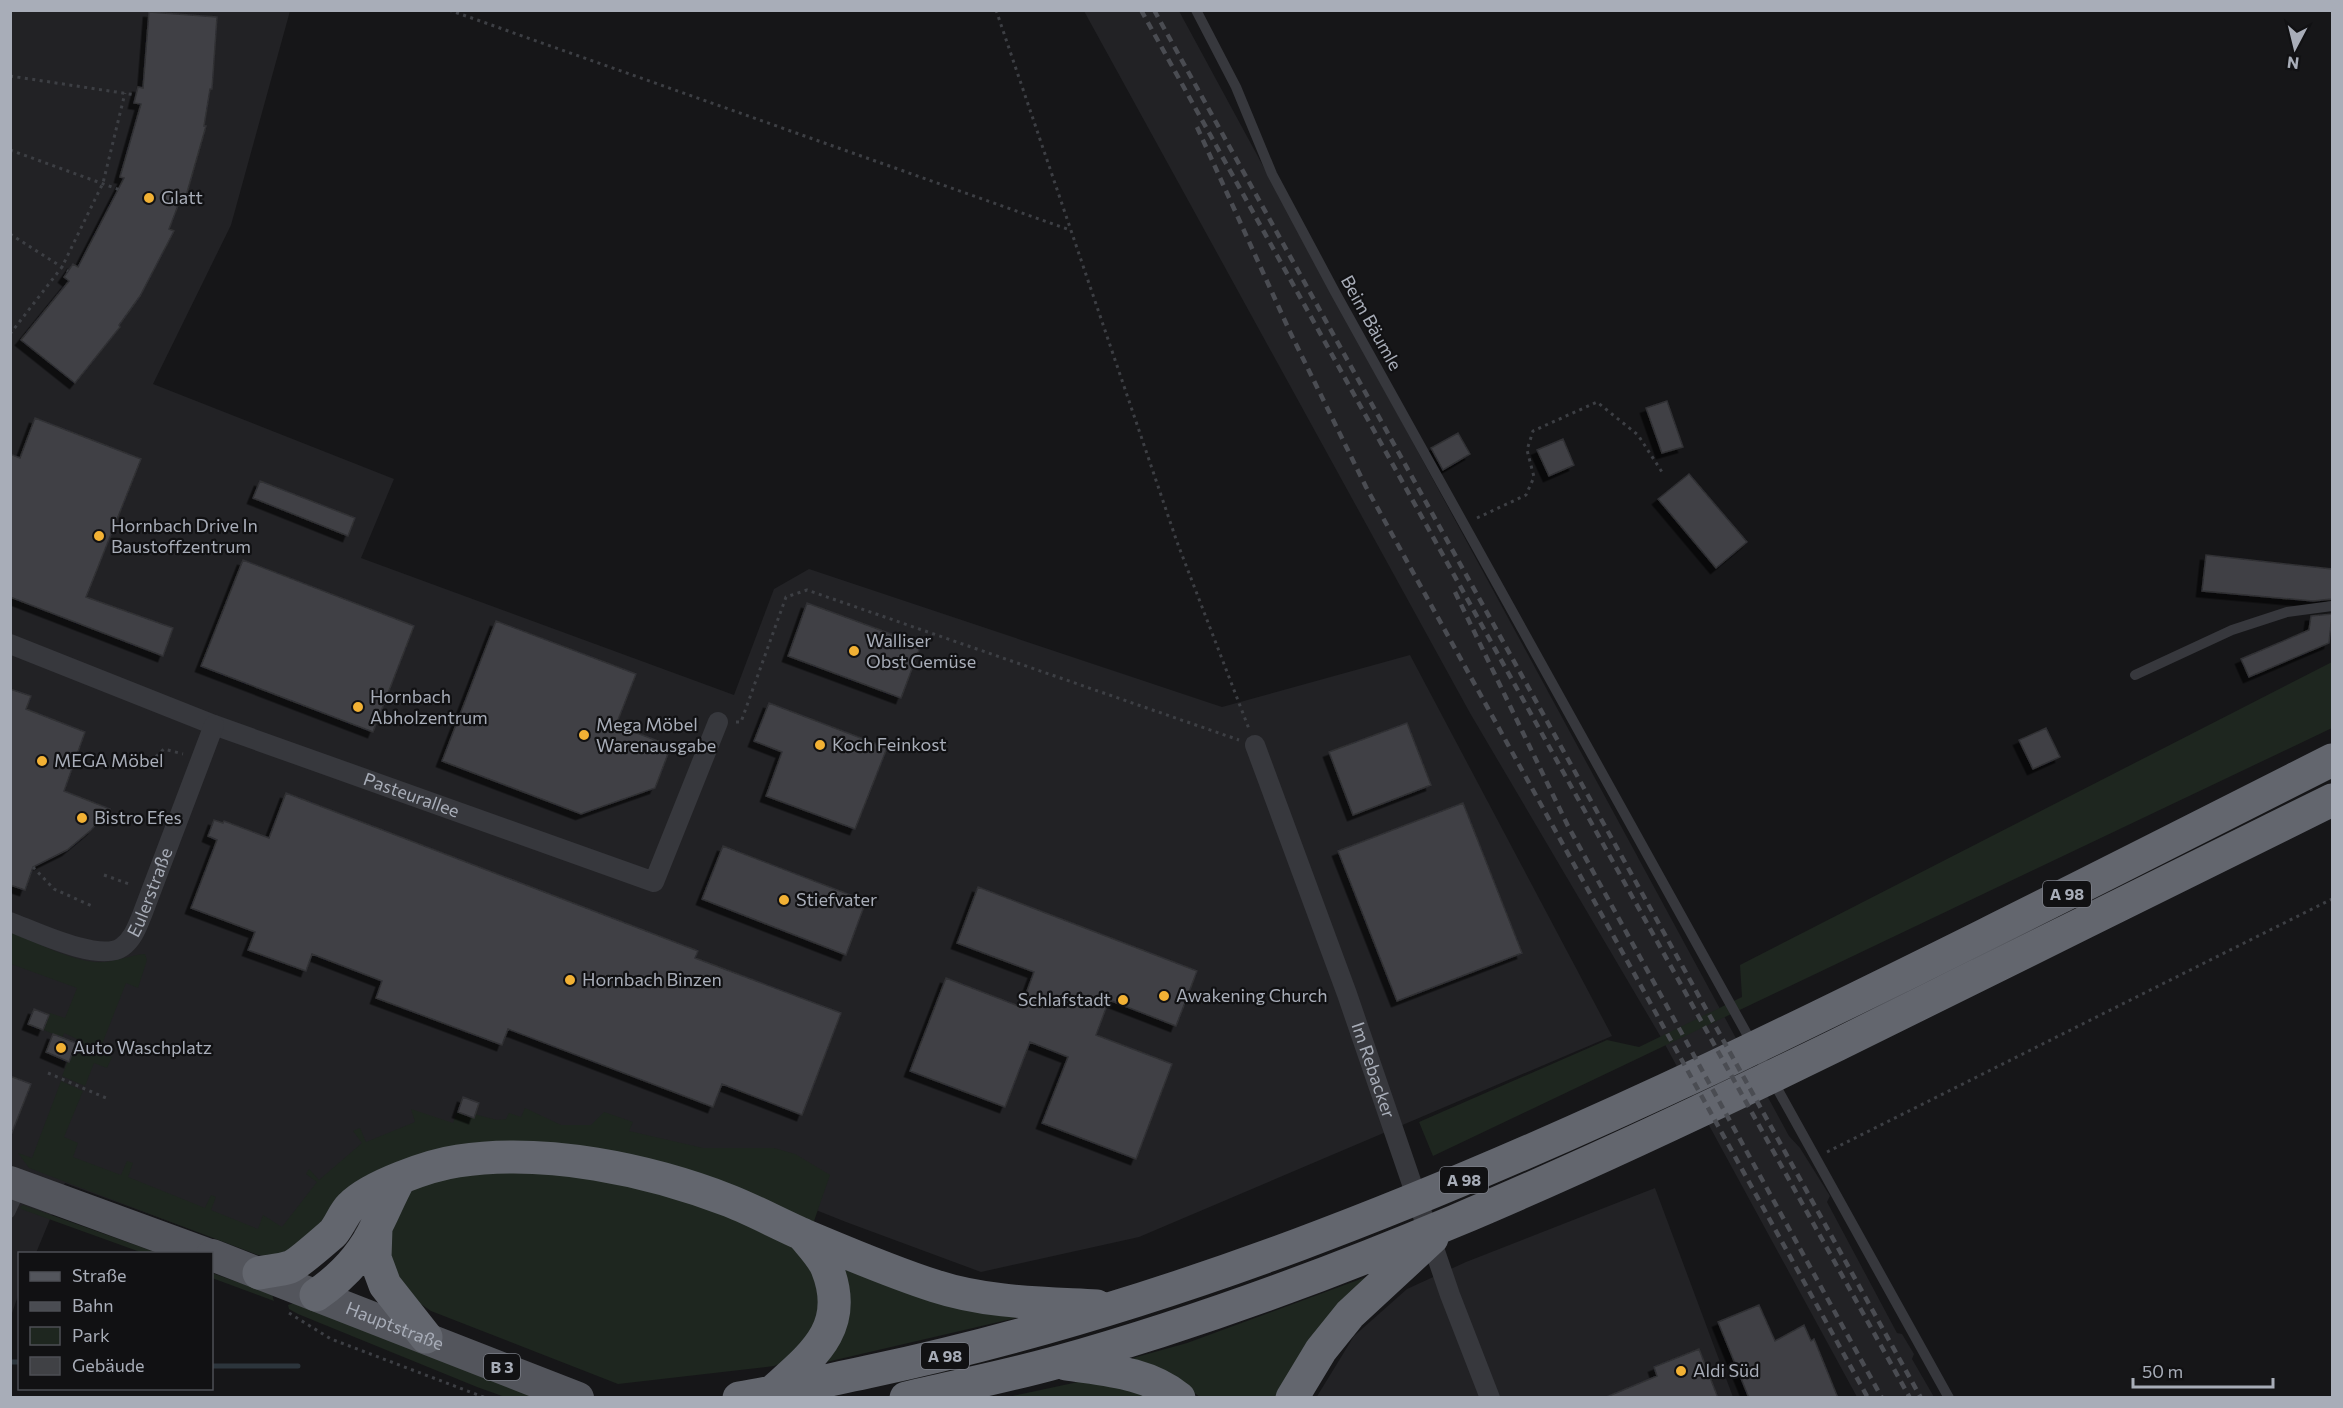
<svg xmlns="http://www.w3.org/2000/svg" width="2343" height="1408" font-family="Commissioner,sans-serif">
<defs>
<filter id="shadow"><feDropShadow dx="-5.5" dy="5.5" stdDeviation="0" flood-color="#0009"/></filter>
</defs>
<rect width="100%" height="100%" fill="#161618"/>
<path fill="#222225" d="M11,11h279l-59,214 -78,159 241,95 -33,79 373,137 40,-106 35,-20 413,138 188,-52 202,381 -473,201 -158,35 -135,-50 -166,-66 -421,98 -194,-71 -29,70 -16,1 -1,39 -8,23z
M1084,11h95l610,1125 11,12 30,48 -3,6 70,131 5,1 12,20 -2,5 22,38h-77l-195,-358 -192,-326z
M1655,1188l78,209 -417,1 38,-62 53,-47 59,-27z"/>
<path fill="#1e261f" d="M2332,662v66l-899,428 -14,-34 188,-82 32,7 103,-50 -2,-32z
M10,932c27,10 65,32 94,30 14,-1 27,-7 41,-8l2,6 -9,28 -12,-5 -27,69 13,5 -5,11 -13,-5 -9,23 -23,-10 15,-37 -13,-6 -2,5 -18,-8 6,-17 15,5 12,-30 -66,-24z
M61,1081l22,10 -19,46 14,6 -5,14 48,18 6,-14 6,2 -5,14 77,31 6,-13 5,2 -5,13 47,19 5,-14 19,12 35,-45 -11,-8 3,-5 10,11 43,-37 -9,-12 7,-3 6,14 49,-20 -4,-13 42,14 5,-13 39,10 9,-1 3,-6 12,4 4,-9 36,17h30l13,-13 29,10 -4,9 74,17h71l21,6 35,21 -17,49 -333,-78 -161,92 -46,19 -15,-2 -229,-87 -11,-15 14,5z
M462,1169l147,7 148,45 58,43 7,59 -30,36 -18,7 -156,18 -187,-73 -16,-11 -20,-24 -8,-37 24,-48z
M23,1205l135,48h-15l-122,-44 -1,-2z
M832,1263l192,53 -206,48z
M212,1273l60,21 2,7 -62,-23z
M1377,1273l-96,124h-81l-26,-19 -39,-12 -2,-8 54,-15z
M297,1302l246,95h-38l-28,-10 -179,-73 -9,-5 -1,-4z
M1092,1379l73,19h-162z"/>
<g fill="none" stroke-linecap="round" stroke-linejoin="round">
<path stroke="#2c353c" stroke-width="5" d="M10,1362h10
M212,1366h86"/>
</g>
<path fill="#404145" stroke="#303034" stroke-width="1.5" filter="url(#shadow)" d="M149,12l68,5 -5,72h-2l-6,37h2l-20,70 -4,-1 -13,34 5,2 -34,65 -21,29 1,2 -45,56 -54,-43 48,-59 -5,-4 9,-13 5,3 46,-89 -4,-1 21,-73 -7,-1 4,-16 5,1z
M1667,401l16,46 -21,6 -16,-45z
M35,418l106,41 -55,138 87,31 -10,28 -153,-59v-143l10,4z
M1458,433l12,21 -27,16 -12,-22z
M1563,439l11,26 -25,11 -12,-26z
M1689,474l58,68 -31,26 -58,-69z
M260,481l95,37 -7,18 -95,-38z
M2206,555l126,14v30l-19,2 -111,-10z
M243,560l171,66 -41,106 -172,-66z
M807,603l114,42 -20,53 -113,-42z
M2332,614l-3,29 -80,34 -8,-18 68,-29 2,-14z
M496,621l140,53 -20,51 55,21 -16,42 -74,26 -139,-53z
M10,689l21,7 -5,13 59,23 -21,59 46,18 -19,21 -24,20 -34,17 -8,23 -15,-5z
M769,703l118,45 -32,81 -89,-33 16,-44 -28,-11z
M1407,723l24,62 -78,30 -24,-63z
M2046,728l14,29 -27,12 -14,-29z
M286,793l412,158 -3,7 146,55 -39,102 -80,-31 -9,23 -205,-78 -6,16 -126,-47 6,-17 -70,-27 -6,17 -58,-21 7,-18 -64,-24 26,-68 -9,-4 6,-16 9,3 1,-2 45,17z
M1463,803l59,150 -125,48 -59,-150z
M723,846l143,55 -20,54 -144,-56z
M978,887l219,84 -21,55 -67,-26 -13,35 76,29 -36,95 -94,-36 26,-66 -38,-15 -25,65 -95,-36 36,-93 75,29 13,-35 -77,-29z
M34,1009l15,6 -6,15 -15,-6z
M53,1034l23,9 -7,19 -23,-10z
M10,1076l21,8 -20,51h-1z
M463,1097l16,6 -5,15 -16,-6z
M1759,1305l16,36 29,-16 7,16 3,-2 24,59h-89l-31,-76z
M1699,1349l19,49h-114l53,-22 -3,-9z"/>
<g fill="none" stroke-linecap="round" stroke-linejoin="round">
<path stroke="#3d3f44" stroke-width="3" stroke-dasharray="3 4.5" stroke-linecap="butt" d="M449,10l621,220
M996,10l181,532 72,187
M10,76l126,19
M10,150l110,40
M10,234l58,37
M10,334l52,-67 41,-84 22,-90
M1477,518l49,-23 8,-18 -7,-27 6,-19 64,-29 41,33 24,37
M736,722h5l45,-125 21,-7 432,150
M145,767l19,-18 19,5
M33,867l21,22 38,17
M104,875l28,10
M48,1073l58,25
M1827,1152l505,-253
M289,1313l42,26 155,59"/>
<path stroke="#37383d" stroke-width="10" d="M1196,10l40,77 36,87 63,118 614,1106
M2135,675l97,-45 55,-18 45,-6
M10,1213l11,-24"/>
<g stroke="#37383d" stroke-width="20">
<path id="s1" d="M10,644l204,81 440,157 64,-160"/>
<path id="s2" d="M1255,745l92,249 103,301 40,103"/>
<path id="s3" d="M10,922c24,9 90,41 112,25 11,-8 15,-20 20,-32l72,-190"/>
</g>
<g stroke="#53555c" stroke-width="32">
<path d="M10,1182l197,72"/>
<path id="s4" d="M212,1255l366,143"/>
</g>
<path stroke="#63666e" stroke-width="33" d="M376,1228l-1,30 10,27 41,52
M259,1273c10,-2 22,-3 31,-6 8,-3 36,-28 43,-34 7,-8 10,-19 18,-27 19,-20 79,-41 107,-45 87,-13 190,8 272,40 25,10 49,23 74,34 43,18 87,37 131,51 52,17 108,17 162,20
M316,1295c25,-17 47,-40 60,-68 8,-15 14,-31 23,-47
M1066,1364c39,6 81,8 113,34
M772,1392c40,-36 79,-64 55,-124 -5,-12 -17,-24 -25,-34
M739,1398c43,-7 85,-17 128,-26 297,-63 571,-175 845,-304 208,-99 414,-204 620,-308
M906,1398c51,-12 102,-22 152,-36 271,-76 527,-194 779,-317 165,-81 330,-164 495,-245
M1292,1398l29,-48 29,-36 82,-76"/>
<path stroke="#4a4c52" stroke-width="4.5" stroke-dasharray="8 6" stroke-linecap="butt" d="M1141,10l769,1388
M1154,10l767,1388
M1197,127l93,205 76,155 502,911
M1455,592l113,234 314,572"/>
</g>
<g fill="#f2b134" stroke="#111113" stroke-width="2">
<circle cx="149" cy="198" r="6"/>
<circle cx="99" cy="536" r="6"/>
<circle cx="854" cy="651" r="6"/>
<circle cx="358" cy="707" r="6"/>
<circle cx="584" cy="735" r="6"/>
<circle cx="820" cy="745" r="6"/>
<circle cx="42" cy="761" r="6"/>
<circle cx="82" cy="818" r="6"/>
<circle cx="784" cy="900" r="6"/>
<circle cx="570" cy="980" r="6"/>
<circle cx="1164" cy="996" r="6"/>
<circle cx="1123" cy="1000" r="6"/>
<circle cx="61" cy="1048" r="6"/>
<circle cx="1681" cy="1371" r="6"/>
</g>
<g text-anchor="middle" stroke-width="4.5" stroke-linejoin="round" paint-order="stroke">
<g fill="#111113" stroke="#7b7e86" stroke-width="1.5">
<rect x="2043" y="881" width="48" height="26" rx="4.5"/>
<rect x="1440" y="1167" width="48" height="26" rx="4.5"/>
<rect x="921" y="1343" width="48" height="26" rx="4.5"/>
<rect x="484" y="1354" width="36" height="26" rx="4.5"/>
</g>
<g font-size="16" font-weight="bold" fill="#a8adb8">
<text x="2067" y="900">A 98</text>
<text x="1464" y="1186">A 98</text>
<text x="945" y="1362">A 98</text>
<text x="502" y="1373">B 3</text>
</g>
<g font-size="18" fill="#a8adb8" stroke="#111113" text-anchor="start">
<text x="161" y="204">Glatt</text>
<text x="111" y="532">Hornbach Drive In<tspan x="111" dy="21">Baustoffzentrum</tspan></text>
<text x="866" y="647">Walliser<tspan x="866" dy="21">Obst Gemüse</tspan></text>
<text x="370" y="703">Hornbach<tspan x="370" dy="21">Abholzentrum</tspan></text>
<text x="596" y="731">Mega Möbel<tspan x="596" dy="21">Warenausgabe</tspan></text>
<text x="832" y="751">Koch Feinkost</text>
<text x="54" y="767">MEGA Möbel</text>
<text x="94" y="824">Bistro Efes</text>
<text x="796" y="906">Stiefvater</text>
<text x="582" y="986">Hornbach Binzen</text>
<text x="1176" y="1002">Awakening Church</text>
<text x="1111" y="1006" text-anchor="end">Schlafstadt</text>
<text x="73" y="1054">Auto Waschplatz</text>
<text x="1693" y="1377">Aldi Süd</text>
</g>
<g font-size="18" fill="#a8adb8" stroke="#111113">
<text transform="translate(1371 323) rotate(61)" y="6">Beim Bäumle</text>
<text dy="6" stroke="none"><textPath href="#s1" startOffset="429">Pasteurallee</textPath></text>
<text dy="6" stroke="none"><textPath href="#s3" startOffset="180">Eulerstraße</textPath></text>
<text dy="6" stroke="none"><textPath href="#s2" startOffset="346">Im Rebacker</textPath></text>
<text dy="6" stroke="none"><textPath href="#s4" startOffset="196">Hauptstraße</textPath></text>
</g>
</g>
<rect width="2343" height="1408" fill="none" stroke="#a8adb8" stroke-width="24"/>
<rect x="18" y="1252" width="195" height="138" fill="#111113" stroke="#4d4f55" stroke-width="1.5"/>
<rect x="30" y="1272" width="30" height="9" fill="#53555c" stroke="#4d4f55" stroke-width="1.5"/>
<text x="72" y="1282" font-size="18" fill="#a8adb8">Straße</text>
<rect x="30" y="1302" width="30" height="9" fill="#4a4c52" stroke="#4d4f55" stroke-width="1.5"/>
<text x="72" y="1312" font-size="18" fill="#a8adb8">Bahn</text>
<rect x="30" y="1327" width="30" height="18" fill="#1e261f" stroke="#4d4f55" stroke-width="1.5"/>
<text x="72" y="1342" font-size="18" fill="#a8adb8">Park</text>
<rect x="30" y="1357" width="30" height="18" fill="#404145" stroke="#4d4f55" stroke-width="1.5"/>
<text x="72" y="1372" font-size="18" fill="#a8adb8">Gebäude</text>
<g transform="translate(2295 48) rotate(187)" stroke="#111113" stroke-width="4.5" paint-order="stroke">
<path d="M0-4.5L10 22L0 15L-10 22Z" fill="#a8adb8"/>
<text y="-9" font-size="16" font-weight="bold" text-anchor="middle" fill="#a8adb8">N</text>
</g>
<path d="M2133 1378v9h140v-9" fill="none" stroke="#a8adb8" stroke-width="3"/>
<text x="2142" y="1378" font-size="18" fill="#a8adb8" stroke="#111113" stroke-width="4.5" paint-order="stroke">50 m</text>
</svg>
